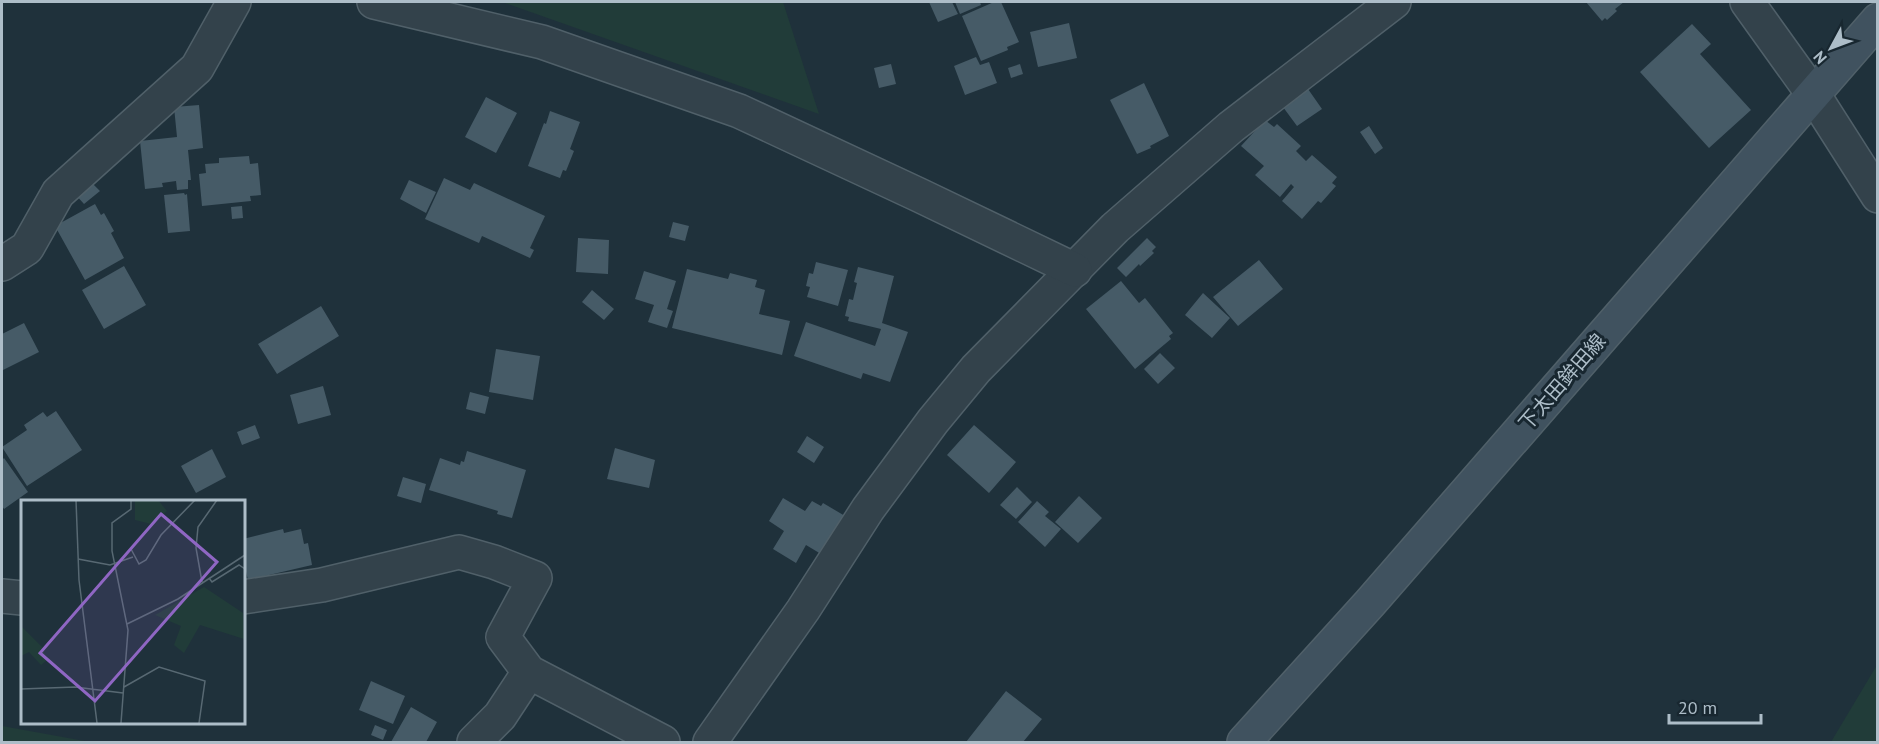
<svg xmlns="http://www.w3.org/2000/svg" width="1879" height="744" font-family="'PT Sans','Noto Sans JP',sans-serif">
<rect width="100%" height="100%" fill="#1f313b"/>
<path fill="#213c39" d="M502,2h281l36,112z
M1877,665v77h-46z
M2,726l88,16h-88z"/>
<path fill="#465b67" d="M929,2h23l6,12 -20,8z
M955,2h25l1,3 -21,9z
M994,2h7l18,40 -12,5 1,3 -27,11 -19,-45z
M1586,2h38l-9,7 2,2 -10,9 -2,-2 -3,3z
M1069,23l8,35 -39,9 -8,-35z
M1692,24l19,20 -11,10 51,56 -42,38 -69,-76z
M976,57l4,8 9,-3 8,21 -32,12 -11,-29z
M891,64l5,20 -17,4 -5,-20z
M1020,64l3,10 -12,4 -3,-10z
M1144,83l25,53 -19,10 1,2 -14,6 -27,-54z
M1308,89l14,20 -25,17 -14,-19z
M486,97l31,16 -21,40 -31,-16z
M199,105l4,43 -15,2 3,30h-3v9l-11,1 -1,-9 -14,2 1,4 -18,2 -5,-48 37,-4 -3,-30z
M550,111l30,11 -10,27 4,2 -8,20 -3,-1 -3,8 -32,-12 16,-43 2,1z
M1265,120l9,7 3,-3 24,22 -5,5 10,10 6,-6 25,22 -5,6 4,3 -15,17 -3,-2 -16,18 -20,-18 12,-14 -3,-3 -11,13 -25,-22 9,-9 -23,-20z
M1369,126l14,22 -8,6 -15,-22z
M249,156l1,8 8,-1 3,32 -11,1 1,5 -49,5 -3,-32 7,-1 -1,-9 14,-1v-5z
M444,178l26,12 4,-7 71,33 -15,32 4,2 -4,8 -48,-22 -3,7 -54,-24z
M409,180l27,12 -10,21 -26,-14z
M90,181l10,10 -16,13 -9,-10z
M184,193l1,2 2,-1 3,37 -22,2 -4,-38z
M95,204l6,11 3,-2 10,18 -3,2 13,25 -39,22 -30,-54z
M242,206l1,12 -11,1 -1,-12z
M673,222l16,4 -4,15 -16,-4z
M578,238l31,2 -1,34 -32,-2z
M1147,238l9,9 -4,4 2,2 -14,13 -1,-2 -13,13 -9,-9z
M1259,260l24,29 -45,37 -25,-29z
M816,262l32,8 -10,36 -31,-9 3,-10 -4,-1 3,-13 4,1z
M124,266l22,39 -42,24 -22,-39z
M858,267l36,9 -12,47 26,9 -18,50 -27,-9 -2,6 -67,-23 12,-34 69,24 6,-17 -33,-8 1,-4 -4,-1 4,-17 4,1 4,-17 -3,-1z
M687,269l41,10 2,-6 27,7 -2,7 10,3 -6,24 31,7 -8,34 -110,-27z
M644,271l32,10 -9,28 6,2 -6,17 -19,-6 6,-17 -19,-6z
M1121,281l18,22 6,-5 28,35 -4,3 2,3 -36,30 -49,-60z
M592,290l22,19 -10,11 -22,-18z
M1203,293l27,25 -18,20 -27,-23z
M321,306l18,30 -62,38 -19,-30z
M24,323l15,29 -36,18 -1,-36z
M496,349l44,7 -7,44 -44,-8z
M1160,353l15,15 -17,16 -14,-15z
M323,386l8,29 -33,9 -8,-29z
M470,392l19,5 -4,17 -19,-5z
M56,411l26,39 -55,36 -25,-39 25,-17 -3,-5 19,-13 4,5z
M255,425l5,13 -18,7 -5,-13z
M974,425l42,37 -27,31 -42,-38z
M807,436l17,11 -10,16 -17,-11z
M615,448l40,12 -6,28 -42,-9z
M212,449l14,28 -30,16 -15,-27z
M467,451l59,19 -14,48 -15,-4 1,-3 -69,-21 11,-32 20,7 1,-4 3,1z
M4,458l24,34 -24,17 -2,-3v-46z
M403,477l23,7 -5,19 -24,-7z
M1017,487l15,15 -16,17 -16,-14z
M1079,496l23,22 -24,25 -23,-21z
M783,498l22,13 7,-10 9,5 2,-3 22,13 -24,38 -15,-9 -10,18 -23,-14 11,-18 -15,-10z
M1037,501l12,11 -4,4 16,13 -16,18 -27,-25z
M283,529l1,4 17,-4 3,15 4,-1 4,22 -64,15 -5,-21v-20z
M371,681l34,15 -12,28 -34,-14z
M1006,691l36,28 -19,23h-57z
M411,707l26,15 -11,20h-35z
M375,725l12,5 -4,10 -12,-5z"/>
<g fill="none" stroke-linecap="round" stroke-linejoin="round">
<defs>
<path id="minor" d="M1747,2l66,92 65,102
M2,264l25,-16 31,-55 139,-125 37,-66
M2,596l20,2
M243,597l79,-12 137,-33 35,10 41,16 -32,59 26,35 134,70
M474,742l26,-26 29,-44
M710,742l93,-132 65,-101 65,-88 43,-52 139,-141 116,-101 163,-125"/>
<path id="tertiary" d="M374,2l168,40 197,69 180,84 156,75"/>
<path id="secondary" d="M1244,742l126,-139 508,-583"/>
</defs>
<use href="#minor" stroke="#506069" stroke-width="36"/>
<use href="#tertiary" stroke="#506069" stroke-width="36"/>
<use href="#secondary" stroke="#506069" stroke-width="36"/>
<use href="#minor" stroke="#33424b" stroke-width="33"/>
<use href="#tertiary" stroke="#33424b" stroke-width="33"/>
<use href="#secondary" stroke="#40525f" stroke-width="33"/>
</g>
<g text-anchor="middle" stroke-width="6" stroke-linejoin="round" paint-order="stroke">
<g font-size="20" fill="#adbdc8" stroke="#182730">
<text transform="translate(1562 382) rotate(-49)" y="7">下太田鉾田線</text>
</g>
</g>
<g transform="translate(21 500)">
<rect width="224" height="224" fill="#1f313b"/>
<path d="M114,0h23l9,11 -16,13 -16,-4zM183,87l39,26 1,26 -44,-14 -16,28 -10,-8 7,-19 -26,-11zM0,126l21,21 5,13 -6,5 -12,-13 -8,4z" fill="#213c39"/>
<path fill="none" stroke="#586973" stroke-width="1.5" d="M55,0l3,80 18,143M110,49l8,15 7,-4 15,-25 34,-35M57,59l32,6 23,-8M188,78l3,4 27,-17 6,4M181,82l-6,-34 2,-21 19,-27M106,124l51,-25 67,-44M103,187l35,-20 46,14 -6,42M0,189l54,-2 48,6M100,223l7,-93 -16,-79v-28l19,-14v-9"/>
<path fill="#8f66c3" fill-opacity="0.15" stroke="#8f66c3" stroke-width="3" d="M140,14l56,48 -122,139 -55,-48z"/>
<rect width="224" height="224" fill="none" stroke="#adbdc8" stroke-width="3"/>
</g>
<rect width="1879" height="744" fill="none" stroke="#adbdc8" stroke-width="6"/>
<g transform="translate(1831 48) rotate(229)" stroke="#182730" stroke-width="4.5" paint-order="stroke">
<path d="M0-4.5L10 22L0 15L-10 22Z" fill="#adbdc8"/>
<text y="-9" font-size="16" font-weight="bold" text-anchor="middle" fill="#adbdc8">N</text>
</g>
<path d="M1669 714v9h92v-9" fill="none" stroke="#adbdc8" stroke-width="3"/>
<text x="1678" y="714" font-size="18" fill="#adbdc8" stroke="#182730" stroke-width="4.5" paint-order="stroke">20 m</text>
</svg>
